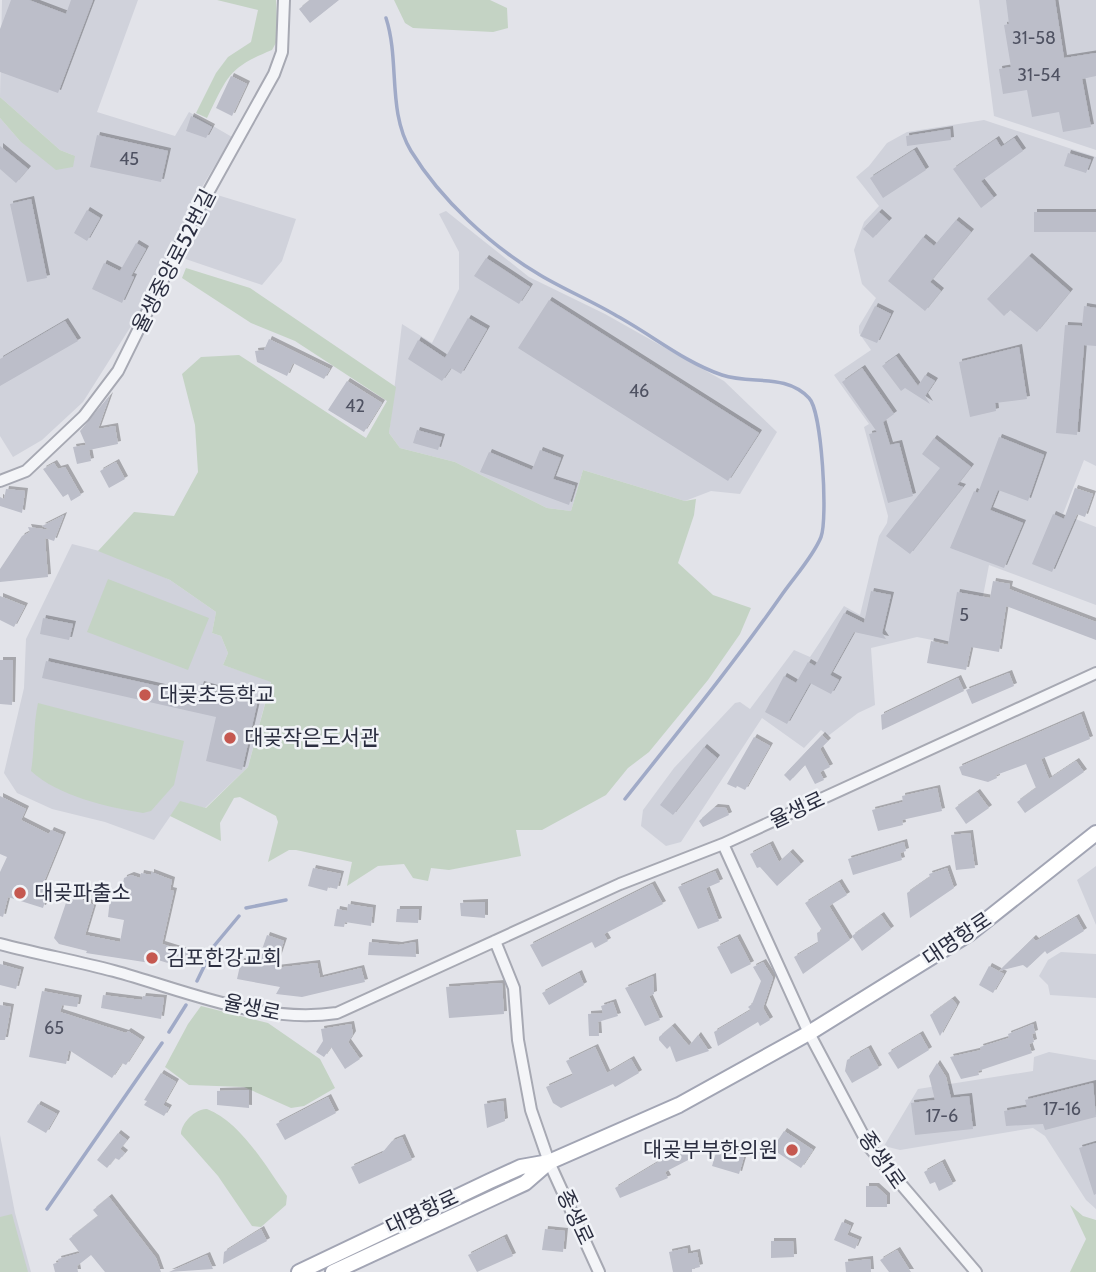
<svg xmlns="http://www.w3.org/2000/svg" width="1096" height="1272" font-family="Cabin,'Noto Sans KR',sans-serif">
<defs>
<filter id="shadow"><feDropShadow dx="3" dy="-3" stdDeviation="0" flood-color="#0004"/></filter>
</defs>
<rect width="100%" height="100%" fill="#e2e3e9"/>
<path fill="#d0d2db" d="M2,0h136l-41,112 78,24 14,-24 43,25 -30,50 12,7 82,25 -14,42 -20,24 -94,-32 -30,62 -55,87 -41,38 -29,17 -13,-21v-318l20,23 55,15 -15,-6 -60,-53z
M979,0h117v150l-102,-34z
M984,120l112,37v309l-12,-6 -21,54 33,13v78l-107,-40 -16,83 -56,-11 -46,11 4,57 -17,8 -30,23 -7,-6 -17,18 -42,-30 -81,124 -15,4 -25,-20 2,-16 31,-42 61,-65 5,-1 10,7 44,-59 16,7 34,-51 16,9 19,-79 8,-13 1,-7 -24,-89 5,-3 -35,-49 37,-25 -12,-17v-7l17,-28 -14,-14 -8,-34 10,-28 15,-16 -23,-29 13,-11 18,-23 20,-11z
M446,211l83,66 76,37 119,67 53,51 -37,62 -29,-3 -26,10 -102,-31 -12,41 -24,-3 -92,-46 -55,-14 -11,-15 13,-109 30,19 27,-54v-37l-20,-38z
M72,544l43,11 55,25 46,32 -4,21 9,3 7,17 -5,12 48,16 -23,86 -43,41 -25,-6 -26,38 -49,-18 -53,-13 -35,-16 -13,-20 20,-85 2,-49z
M1096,866v59l-19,-45z
M1061,952l35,2v44l-46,-3 -2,-10 -9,-9 9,-16z
M1049,1052l47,8v149l-10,-9 -41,-64 -12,-8 -133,22 -16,-4 34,-57 115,-18 1,-14z
M0,1135l15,78 16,59h-31z"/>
<path fill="#c4d3c4" d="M217,0h59l2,39 -6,11c-44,18 -44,26 -65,68l-11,-5 20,-40 12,-16 23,-15 7,-32z
M394,0h96l17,8 1,20 -15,4 -80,-4 -8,-5z
M0,97l60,53 15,6 -2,11 -17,3 -36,-29 -20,-23z
M186,268l64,20 146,99 -7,46 11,15 55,14 92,46 24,3 12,-41 102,31 11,-2 -2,16 -16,48 35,32 38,13 -11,26 -32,46 -59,72 -21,16 -22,27 -64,35h-26l5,26 -72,14 -18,-2 -3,13 -15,-3 -9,-14 -26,2 -31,20 5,-24 -56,-12h-7l-21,12 10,-40 -2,-6 -36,-19 -6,1 -14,25 1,18 -51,-25 10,-15 26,7 42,-41 23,-85 -48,-17 5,-12 -7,-17 -9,-3 4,-21 -46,-32 -72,-29 36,-39 40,4 24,-44 -3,-47 -13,-51 19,-17 38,-2 127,83 21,-37 -92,-60 -44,-18 -69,-45z
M108,579l101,39 -21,52 -101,-38z
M38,703l146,38 -10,44 -23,26 -8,2c-36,-6 -85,-17 -112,-42 4,-24 2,-45 7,-68z
M201,1006l67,17 52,36 15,29 -31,18 -13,2 -47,-21 -55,-2 -24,-18 23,-43z
M207,1109c35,14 59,58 80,87l-1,9 -25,22 -9,-1 -34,-50 -37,-42c0,-11 15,-26 26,-25z
M1070,1205l13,11 13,4v52h-26l16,-33z
M12,1214l16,58h-28v-55z"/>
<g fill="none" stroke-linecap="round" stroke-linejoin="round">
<path stroke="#a0aac7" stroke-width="3.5" d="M386,18c14,43 1,93 25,133 30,49 80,95 129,124 25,15 52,26 77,41 35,19 67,46 105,59 30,10 63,-2 87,23 13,13 19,121 12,139 -8,20 -27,40 -40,59 -49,70 -103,136 -156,203
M246,908l40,-8
M197,981l17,-35 25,-30
M169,1032l17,-27
M47,1209l115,-166"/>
</g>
<path fill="#bcbec9" filter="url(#shadow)" d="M11,0h18l37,14 5,-14h22l-35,93 -58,-21v-43z
M310,0h29l-29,23 -11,-14z
M1006,0h49l9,58 32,-5v23l-14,3 9,48 -28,5 -4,-20 -27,5 -5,-27 -24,4 -4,-25 12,-2 -7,-42 5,-1z
M231,76l16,8 -15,32 -16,-8z
M191,116l21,11 -6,11 -20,-7z
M950,129l1,11 -44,6 -1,-10z
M97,135l71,16 -7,31 -71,-15z
M1014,138l9,13 -42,30 13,17 -13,10 -28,-39 43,-30 5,8z
M0,146l28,23 -12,14 -16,-14z
M914,150l12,20 -43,28 -13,-20z
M1068,153l23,7 -5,13 -22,-7z
M31,199l16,79 -20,4 -17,-78z
M87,210l13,8 -13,23 -13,-8z
M879,212l10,9 -16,17 -10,-9z
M1034,212h62v20h-62z
M956,220l15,12 -41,50 11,9 -16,20 -37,-30 35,-44 11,9z
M136,243l10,6 -15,27 3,1 -12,26 -30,-14 12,-26 16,8z
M1029,256l41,36 -33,40 -27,-22 -6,6 -17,-17z
M486,258l44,29 -11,17 -45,-28z
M549,300l210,133 -31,48 -210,-133z
M875,306l16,8 -14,29 -17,-7z
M1084,306l12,2v38l-12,-1 -7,90 -21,-2 9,-108 17,1z
M468,318l19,11 -26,45 -10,-6 -9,13 -34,-22 10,-19 27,18z
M65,321l13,20 -78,45v-27z
M269,339l61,30 -6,10 -31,-16 -6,13 -30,-14 -2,-11 9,-1z
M1019,347l8,52 -32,4 1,8 -26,6 -11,-55z
M896,356l22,30 7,-11 10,6 -10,15 5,8 -25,-16 -4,3 -19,-25z
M862,368l32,46 -11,8 7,23 9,-2 14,53 -25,7 -19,-69 8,-2 -35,-50z
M347,381l35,22 -18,29 -36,-22z
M110,395l-12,34 17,-3 3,18 -29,6 2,11 -14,3 -4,-17 13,-2 -6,-14z
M417,430l25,7 -4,13 -25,-7z
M999,437l45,18 -16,46 -30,-11 -8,20 33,13 -19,45 -54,-20 24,-57 4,2z
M934,438l37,29 -14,18 6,2 -53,67 -24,-18 54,-68 -18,-14z
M540,450l21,8 -8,21 22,7 -6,19 -89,-33 9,-20 43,18z
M116,462l9,17 -16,9 -9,-17z
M54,463l4,6 7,-2 16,28 -10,6 -3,-7 -5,3 -20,-28z
M1075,488l18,6 -8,23 -8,-3 -25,58 -20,-8 21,-50 11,5z
M6,489l19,2 -3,22 -22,-7v-9l4,2z
M64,515l-10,26 -9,-3 3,39 -48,5v-13l22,-33 8,-4 -2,-5 23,3 -9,-4z
M993,581l17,3 -1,5 87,33v18l-90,-34 -7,46 -28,-5 -5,23 -39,-7 4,-22 17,4 9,-53 33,6z
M871,591l20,4 -9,38 4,6 -32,-7 -24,43 9,5 -8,14 -21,-11 -23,41 -22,-12 19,-36 12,7 12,-21 7,4 29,-53 20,10z
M0,596l25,10 -11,21 -14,-7z
M43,618l30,6 -4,16 -29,-6z
M0,660h13l-1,45 -12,-1z
M46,661l152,34 3,-11 14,4 -1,6 43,10 -15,66 -36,-9 10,-44 -174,-39z
M1009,673l5,13 -42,18 -6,-14z
M958,678l6,13 -82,39 -1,-15z
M1081,714l9,25 -49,20 8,20 27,-18 8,11 -59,41 -8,-11 19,-14 -10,-24 -30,11 1,3 -9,4 -26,-7 -3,-8z
M822,735l6,6 -8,8 10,18 -10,5 4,8 -9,4 -10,-19 -15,16 -6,-6z
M754,737l16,9 -25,44 -8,-4 -1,2 -9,-4z
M704,747l13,11 -44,57 -13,-10z
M937,788l5,23 -40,9 1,5 -25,6 -6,-21 31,-8 -1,-6z
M977,792l12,16 -23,16 -11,-16z
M0,796l26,13 -5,11 28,14 2,-4 12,5 -20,49 7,2 -7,22 -35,-11 -5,20 -3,-1v-44l7,-15 -7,-3z
M715,807l11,1 3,7 -26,12 -4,-6z
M970,833l5,35 -19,2 -5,-35z
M904,842l2,9 -6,2 2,7 -49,15 -5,-16z
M770,844l9,18 11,-10 11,12 -24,22 -17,-19 -3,1 -7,-14z
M313,868l28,6 -4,15 -9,-2 -1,4 -19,-5z
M947,868l7,20 -44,30 -3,-25 23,-16 -1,-3z
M715,871l5,11 -14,6 13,33 -21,8 -20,-42z
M151,872l21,8 -2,10 4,1 -12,53 26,8 -4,16 -26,-8 -1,4 -71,-11 1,-2 -28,-7 -5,-6 15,-44 25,11 -9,30 35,7 4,-22 -16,-3 2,-18 10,1 4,-22 7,-3 9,3 1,-5 10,2z
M839,882l8,13 -18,11 21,34 -47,34 -9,-17 24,-14 -1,-10 5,-3 -17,-27z
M652,884l11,20 -59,30 4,7 -13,7 -3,-6 -50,25 -12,-22z
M485,902v16l-24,-2 -1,-13z
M348,904l25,4 -2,18 -26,-4 -1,5 -10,-1 3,-17 10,2z
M397,909h22l-1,14 -22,-1z
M881,915l10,14 -29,22 -10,-15z
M1076,917l8,14 -37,23 -2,-3 -18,17 -4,-3 -24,6 34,-33 3,3z
M267,935l17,6 -9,27 42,-5 3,15 41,-10 4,14 -63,15 -26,-3 4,-7 -43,-8 4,-18 16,3z
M737,937l14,27 -20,10 -14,-27z
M369,942l30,3 16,-3 1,15 -48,-2z
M763,962l10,16 -10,30 7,12 -10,6 -2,-4 -40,24 -4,-14 37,-22 -3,-3 4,-3 9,-23 -8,-14z
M0,964l21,6 -5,19 -16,-4z
M989,966l15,8 -11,19 -14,-8z
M579,973l5,12 -35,20 -7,-12z
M653,976l1,18 -5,2 11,24 -15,6 -20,-38z
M502,983l2,31 -55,4 -3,-31z
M42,991l37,7 -2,9 -15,-2 -2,7 66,21 2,-2 14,9 -16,25 -4,-2 -10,15 -43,-28 -3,14 -37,-7z
M103,995l39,5 1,-4 21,2 -3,21 -60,-11z
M952,999l5,6 -17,31 -10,-21z
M613,1002l5,14 -20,6 1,14h-10l-1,-22 15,-1 -2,-7z
M0,1005l11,2 -6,33h-5z
M351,1024l2,10 -5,8 12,17 -15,10 -14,-22 -7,10 -8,-5 7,-11 -2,-12z
M1033,1024l2,9 -3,1 2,8 -5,2 3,9 -54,18 1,4 -18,4 -11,-22 31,-7 -1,-3 29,-9 -1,-4z
M672,1026l17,20 9,-11 11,16 -33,11 -6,-16 -3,3 -8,-9v-3z
M920,1034l9,16 -31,19 -10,-16z
M595,1047l12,26 24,-14 8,14 -24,14 -2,-3 -52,24 -8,-5 -7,-16 27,-12 -7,-14z
M868,1048l11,20 -27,15 -7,-12 2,-11z
M937,1063l9,14 5,21 18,-2 4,33 -58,6 -4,-32 24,-3 -6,-24z
M161,1073l15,9 -13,23 6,3 -5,8 -20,-11 3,-4 -3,-1z
M1093,1083l3,34 -51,13 -2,-6 -37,2 -2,-15 23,-4 -2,-7z
M249,1090v18l-32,-3v-14z
M328,1097l8,16 -51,27 -9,-16z
M503,1101l2,20 -18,7 -3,-24z
M38,1104l19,10 -11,19 -19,-11z
M784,1131l29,19 -12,18 -29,-19z
M118,1133l9,7 -7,9 5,4 -6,7 -4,-2 -8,10 -10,-8z
M402,1137l10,23 -53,24 -8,-17 31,-14 10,-12z
M1096,1143v51l-2,1 -15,-47z
M685,1146l7,12 -27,14 3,6 -48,20 -5,-10z
M718,1146l27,7 -6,21 -27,-8z
M942,1162l11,22 -14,7 -4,-9 -5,2 -6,-12z
M866,1186h10l11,10v11h-21z
M109,1197l47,61 5,14h-56l-14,-17 -14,11 1,6h-23l-2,-8 6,-2 -1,-3 22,-6 -11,-14 29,-23 -5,-6z
M842,1222l9,4 -4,9 12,5 -4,9 -21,-9z
M261,1229l6,12 -44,23 1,-12z
M545,1229l20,2 -2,21 -21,-2z
M504,1237l9,19 -36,16 -9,-17z
M771,1241h22l1,16 -23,1z
M687,1248l1,6 9,-2 3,15 -8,2v3h-19l-4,-20z
M897,1250l14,22h-22l-9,-12z
M207,1255l6,14 -44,3z
M870,1259l1,13h-25l-1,-10z"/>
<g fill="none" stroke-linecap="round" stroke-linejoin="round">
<defs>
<path id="minor" d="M0,481l26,-10 58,-55 34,-45 72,-146 84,-151 8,-22 2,-52
M723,844l86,189 61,115 106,124
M495,941l19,47 4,52 13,70 18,52 50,110
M0,944c38,10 76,17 114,27 73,20 146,53 223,42l283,-129 103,-40 373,-171"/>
<path id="major" d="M299,1272l191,-91 31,-14 28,-5 130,-57 130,-72 161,-100 126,-100
M333,1272l192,-89 23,-20"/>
</defs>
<use href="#minor" stroke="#a7a9b3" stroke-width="14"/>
<use href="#major" stroke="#a2a5b4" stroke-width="18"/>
<use href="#minor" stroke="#f4f5f8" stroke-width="10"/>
<use href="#major" stroke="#fff" stroke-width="14"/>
</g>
<g fill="#c55850" stroke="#f1f3f7" stroke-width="2.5">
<circle cx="145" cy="695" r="7"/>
<circle cx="230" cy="738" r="7"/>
<circle cx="20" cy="893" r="7"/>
<circle cx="152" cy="958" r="7"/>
<circle cx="792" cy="1150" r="7"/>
</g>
<g text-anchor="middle" stroke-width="5" stroke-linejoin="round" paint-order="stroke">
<g font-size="18" fill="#4f5262">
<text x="1034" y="44">31-58</text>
<text x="1039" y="81">31-54</text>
<text x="129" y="165">45</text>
<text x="639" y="397">46</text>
<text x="355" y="412">42</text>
<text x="964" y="621">5</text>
<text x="54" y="1034">65</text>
<text x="1062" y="1115">17-16</text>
<text x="942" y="1122">17-6</text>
</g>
<g font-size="21" fill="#2b2e40" stroke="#f1f3f7">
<text transform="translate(174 261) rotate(-63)" y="7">율생중앙로52번길</text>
<text transform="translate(797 810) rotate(-25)" y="7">율생로</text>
<text transform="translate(957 939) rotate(-34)" y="7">대명항로</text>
<text transform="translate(252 1008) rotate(12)" y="7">율생로</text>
<text transform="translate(882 1160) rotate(55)" y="7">종생1로</text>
<text transform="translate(422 1212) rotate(-25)" y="7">대명항로</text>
<text transform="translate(575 1217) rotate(65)" y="7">종생로</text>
</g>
<g font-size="21" fill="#2b2e40" stroke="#f1f3f7" text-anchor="start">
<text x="159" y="702">대곶초등학교</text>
<text x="244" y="745">대곶작은도서관</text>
<text x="34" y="900">대곶파출소</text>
<text x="166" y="965">김포한강교회</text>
<text x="778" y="1157" text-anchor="end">대곶부부한의원</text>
</g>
</g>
</svg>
